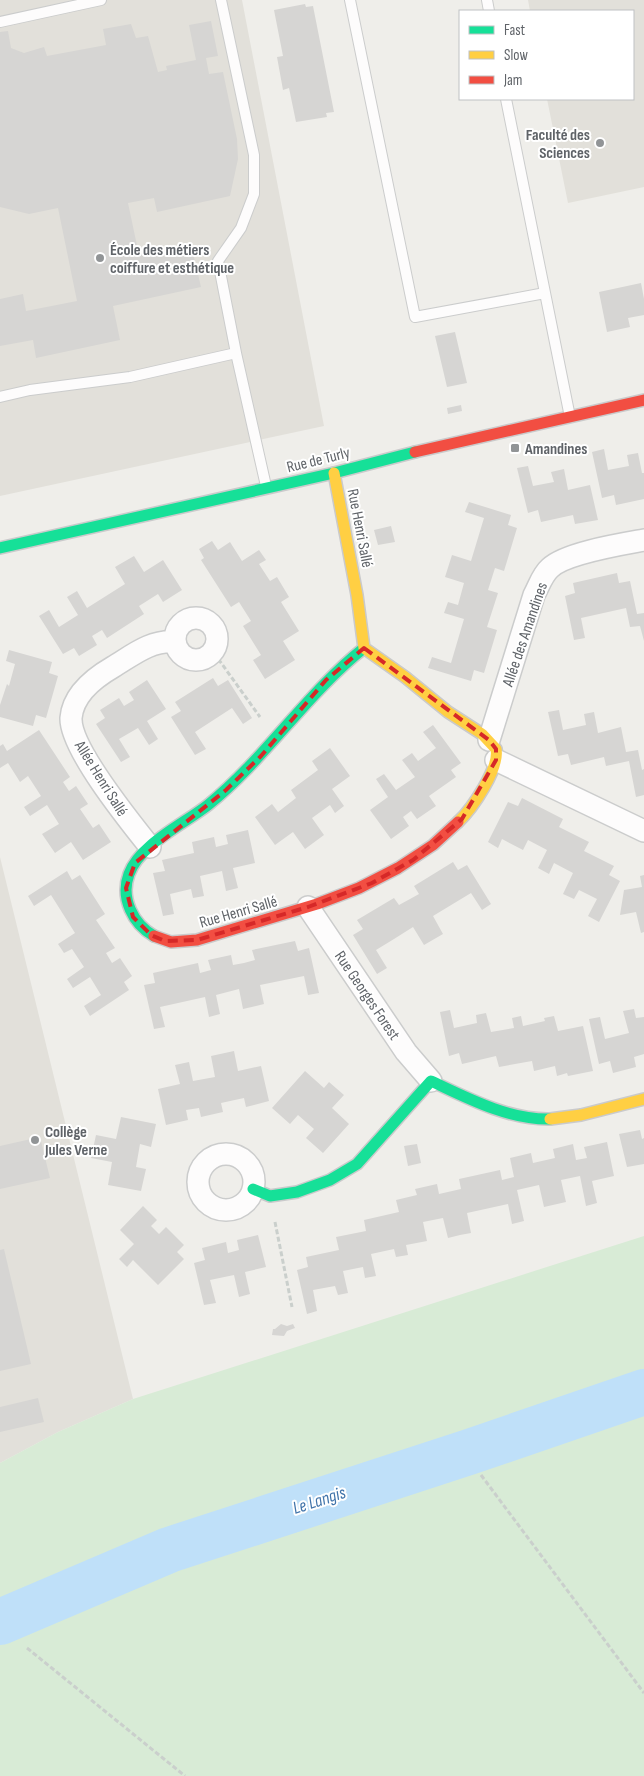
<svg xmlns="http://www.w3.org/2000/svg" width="644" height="1776" font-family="'Sofia Sans Condensed',sans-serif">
<rect width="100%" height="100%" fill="#efeeea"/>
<path fill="#e2e0da" d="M0,0h242l82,426 -324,70z
M528,0h116v187l-76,16 -21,-104h86v-88h-103z
M0,857l133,542 -75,33 -58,31z"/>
<path fill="#d8ebd6" d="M644,1236v540h-644v-313l58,-31 75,-33z"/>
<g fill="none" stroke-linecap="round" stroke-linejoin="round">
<path stroke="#bfe0f9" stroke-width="46" d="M0,1622l169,-72 300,-98 175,-60"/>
</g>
<path fill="#d6d5d3" d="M305,4l1,3 7,-1 21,106 -8,1 1,4 -31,5 -7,-34 -6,2 -6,-33 6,-1 -9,-46z
M211,21l7,35 -12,2 3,16 14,-2 14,67 1,20 -8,37 -73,16 -3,-14 -26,5 11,52 52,-11 10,43 -88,19 7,34 -84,18 -3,-18 -33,6v-47l23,-5 3,17 51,-10 -19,-93 -29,6 -29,-7v-175l8,-1 3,17 13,5 20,-6 3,9 59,-11 -3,-16 28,-5 5,14 12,-2 10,36 9,-2 -1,-4 30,-6 -7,-35z
M641,283l3,16v16l-16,3 2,9 -23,5 -8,-40z
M455,332l12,51 -20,4 -12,-51z
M461,405l1,6 -14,3 -1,-6z
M604,449l4,21 21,-4 -2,-11 11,-2 4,20h2v26l-28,6 -2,-10 -12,3 -10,-46z
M528,466l5,20 21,-4 -3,-10 13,-3 4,21 22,-5 8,35 -23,4 -2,-9 -32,7 -3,-12 -10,3 -11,-45z
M469,502l42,13 -3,10 9,3 -13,43 -9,-3 -7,22 10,3 -11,34 10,3 -13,43 -10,-3 -3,11 -43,-13 4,-11 19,6 13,-44 -20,-6 4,-11 10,3 6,-22 -19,-6 7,-22 19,6 13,-43 -19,-6z
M391,526l4,16 -17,3 -4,-15z
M212,541l6,9 12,-8 12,19 17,-11 7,10 -7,4 11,17 7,-4 12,20 -8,5 18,29 -16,10 12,19 -30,19 -12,-19 8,-5 -18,-29 8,-5 -12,-19 -8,5 -30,-47 3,-2 -5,-9z
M134,556l10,16 19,-12 19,30 -19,12 -5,-8 -19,12 5,8 -37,24 -5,-8 -10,6 5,9 -18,11 -5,-8 -11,6 -24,-38 10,-6 10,17 19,-12 -11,-18 10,-6 10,17 38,-24 -10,-17z
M617,573l2,10 11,-2 7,33 7,-1v28l-4,-15 -10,1 -4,-19 -45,10 4,20 -11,2 -9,-44 10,-3 -2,-10z
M9,650l43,12 -3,11 9,3 -12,42 -10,-3 -3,11 -33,-9v-12l7,-21 2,2 6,-22 -9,-3z
M213,678l5,8 10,-6 24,38 -9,6 -11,-16 -37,24 11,17 -11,6 -24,-38 10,-6 -6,-9z
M147,680l19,29 -19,12 11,18 -9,6 -11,-17 -19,11 11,18 -9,5 -25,-38 9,-6 -5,-8 19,-12 5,8 10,-6 -5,-8z
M559,710l4,20 23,-5 -2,-11 10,-2 4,21 23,-6 5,25 12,-2 4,20 2,-1v26l-8,2 -7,-36 -23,5 -2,-9 -33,8 -3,-11 -10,2 -10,-44z
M433,725l28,38 -10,7 5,7 -27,19 7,10 -19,13 -6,-8 -8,6 6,9 -18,13 -21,-29 18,-13 -12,-18 8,-5 12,16 19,-13 -13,-17 10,-7 6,8 18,-13 -13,-16z
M39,730l31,47 -7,5 6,9 7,-5 12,18 -8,5 13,19 6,-4 12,18 -28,18 -12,-18 -16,11 -13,-19 17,-10 -12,-19 -17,11 -6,-9 17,-11 -13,-20 -8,6 -12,-19 -8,5v-22l3,-2 4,7z
M330,748l20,28 -18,13 12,17 -9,7 -5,-8 -18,13 12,17 -19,14 -12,-17 -18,13 -20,-28 17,-13 6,8 18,-14 -5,-8 27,-20 -6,-9z
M522,798l41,21 -4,8 30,15 -5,9 30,15 -5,9 11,6 -21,41 -11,-6 9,-17 -18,-9 -5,9 -11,-5 10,-21 -19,-10 -5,11 -11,-6 9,-18 -19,-10 -5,10 -21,-11 -4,9 -10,-6 20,-40 10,4z
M248,830l7,33 -22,5 5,20 -12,3 -4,-20 -22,5 4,20 -11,2 -2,-9 -21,5 4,20 -11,2 -10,-43 12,-2 -3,-11 32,-7 -2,-11 22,-5 2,10 12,-3 -2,-9z
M453,862l5,8 9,-5 24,39 -9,6 -11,-17 -38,23 10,18 -19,11 -11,-18 -19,12 -18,11 11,18 -10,6 -24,-39 10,-6 -6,-9 37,-22 5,7 11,-6 9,-5 -5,-8z
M67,871l5,9 8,-5 25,39 -9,6 19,28 -9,5 6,10 8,-5 12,18 -8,6 5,8 -39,26 -6,-10 17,-11 -11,-18 -17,11 -6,-9 17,-12 -12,-18 -8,4 -6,-9 17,-11 -24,-38 -17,11 -6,-10z
M644,875v57l-3,1 -5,-21 -16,3 4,-25 18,-3 -2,-11z
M295,941l3,10 11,-3 10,45 -11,2 -4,-19 -44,9 4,19 -21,5 -4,-20 -23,6 4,19 -11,3 -4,-20 -45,10 5,20 -11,2 -10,-44 11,-2 -2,-10 45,-10 2,10 11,-3 -3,-10 23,-5 2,10 11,-2 11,-3 -3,-10z
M634,1009l2,9 8,-1v37l-10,3 2,10 -23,6 -3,-12 -11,3 -10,-45 11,-2 5,22 24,-6 -6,-22z
M450,1010l4,18 23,-5 -1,-8 10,-2 5,19 23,-4 -2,-10 9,-2 2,10 22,-5 -1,-3 10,-2 4,15 25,-5 10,45 -25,5 -1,-3 -10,3 -2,-10 -21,5 -2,-10 -33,6 -3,-11 -34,8 -3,-11 -10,3 -9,-44z
M234,1051l4,20 23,-5 8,35 -23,6 -2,-9 -23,5 2,9 -22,5 -2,-9 -13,2 2,10 -22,5 -8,-36 22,-5 -5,-19 14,-3 4,19 22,-4 -4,-21z
M305,1071l19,17 5,-6 15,13 -12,13 17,16 -26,29 -17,-15 8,-9 -16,-14 -8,9 -18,-16z
M121,1117l35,7 -5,23 -11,-3 -4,23 10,2 -5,22 -33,-6 4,-23 -21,-4 5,-23 20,4z
M640,1130l2,9 2,-1v26l-17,3 -8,-33z
M40,1137l10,41 -50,11v-43z
M607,1142l7,34 -22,5 5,22 -11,3 -6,-30 -19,4 5,22 -22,5 -5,-22 -22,5 7,31 -12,3 -4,-20 -41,9 4,20 -11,2 -12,3 -5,-20 -20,4 4,19 -21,4 2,10 -12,2 -2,-8 -23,5 5,22 -11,2 -2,-11 -20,4 5,22 -10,2 -3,-9 -22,4 4,21 -10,3 -10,-44 11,-3 -2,-10 33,-7 -3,-13 30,-6 -2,-11 35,-8 -3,-12 21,-5 -2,-6 22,-5 2,10 22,-5 -2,-10 41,-9 2,10 12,-3 -4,-19 21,-5 2,10 22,-5 -2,-9 20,-5 3,16 11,-2 -3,-11z
M417,1144l4,19 -13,3 -4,-20z
M143,1206l14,14 -6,6 8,8 7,-7 18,18 -7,7 7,7 -26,26 -25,-25 -6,7 -8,-8 15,-15 -14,-14z
M258,1235l8,32 -21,5 5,22 -11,3 -5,-22 -24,5 6,23 -12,2 -10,-42 11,-3 -3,-12 24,-6 2,11 11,-3 -2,-10z
M4,1249l27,115 -31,7v-121z
M281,1324l6,2 6,-2 2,4 -8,3 -3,5 -12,-1 1,-6h2z
M38,1398l6,24 -44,10v-25z"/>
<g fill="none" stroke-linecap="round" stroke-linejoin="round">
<defs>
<path id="lane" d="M221,0l33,155v39l-13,34 -23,33 18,92
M350,0l65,317 130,-24
M487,0l2,11
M0,22l101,-22
M506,99l64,318
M0,397l30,-7 100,-13 106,-24 30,133"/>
<path id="street" d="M175 639a21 21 0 1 1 42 0a21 21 0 1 1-42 0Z
M489,740l45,-145c5,-9 8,-20 16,-27 15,-15 72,-24 94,-28
M496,760l148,71
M150,847c-20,-25 -80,-99 -79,-129 2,-24 23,-40 42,-51 20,-12 37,-27 62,-25
M308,907l98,145 25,29
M198 1182a28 28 0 1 1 56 0a28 28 0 1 1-56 0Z"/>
<path id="fast" d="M0,548l334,-75 81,-21
M154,936c-21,-12 -34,-38 -25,-62 11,-30 55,-50 79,-69 58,-47 98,-111 156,-157
M253,1189l17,7 27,-4 33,-12 27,-16 74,-83c36,17 78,39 119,38"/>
<path id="slow" d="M334,473l23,122 7,53 41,29 43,35 34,22 14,15c4,19 -24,60 -38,73
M550,1119l31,-4 63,-16"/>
<path id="jam" d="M415,452l229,-52
M154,936l17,6 26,-2 120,-36 42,-16 39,-20 35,-23 25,-23"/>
</defs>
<use href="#lane" stroke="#cbcccc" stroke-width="12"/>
<use href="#street" stroke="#cbcccc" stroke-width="24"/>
<use href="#fast" stroke="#cacacb" stroke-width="14"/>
<use href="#slow" stroke="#cacacb" stroke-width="14"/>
<use href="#jam" stroke="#cacacb" stroke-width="14"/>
<path stroke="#cacfcc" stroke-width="3" stroke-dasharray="5 2.5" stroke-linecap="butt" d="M214,653l46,64
M275,1222l17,85
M481,1475l163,218
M27,1648l158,128"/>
<use href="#lane" stroke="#fdfcfc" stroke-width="10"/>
<use href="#street" stroke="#fdfcfc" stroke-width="21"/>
<use href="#fast" stroke="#16e098" stroke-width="11"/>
<use href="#slow" stroke="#ffcf43" stroke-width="11"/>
<use href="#jam" stroke="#f24e42" stroke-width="11"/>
</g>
<path fill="none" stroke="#d62828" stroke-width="4" stroke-dasharray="10 6" stroke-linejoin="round" d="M364,648l125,92 7,9v11l-34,59 -49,41 -41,23 -64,24 -111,33 -32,1 -14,-6 -18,-18 -7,-29 9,-25 91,-73 35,-34 65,-76z"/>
<g fill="#919496" stroke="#fff" stroke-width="2">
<circle cx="600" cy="143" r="5"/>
<circle cx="100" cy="258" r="5"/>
<rect x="510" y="443" width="10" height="10" rx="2.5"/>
<circle cx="35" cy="1140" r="5"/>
</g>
<g text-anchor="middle" stroke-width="4" stroke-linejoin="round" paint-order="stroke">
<g font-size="16" font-weight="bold" fill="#5f6368" stroke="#fff" text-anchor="start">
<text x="590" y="140" text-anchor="end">Faculté des<tspan x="590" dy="18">Sciences</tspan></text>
<text x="110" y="255">École des métiers<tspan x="110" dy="18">coiffure et esthétique</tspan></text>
<text x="525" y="454">Amandines</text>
<text x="45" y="1137">Collège<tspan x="45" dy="18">Jules Verne</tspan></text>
</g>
<g font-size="16" fill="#5f6368" stroke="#fff">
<text transform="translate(318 459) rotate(-14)" y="6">Rue de Turly</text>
<text transform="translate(361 528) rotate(79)" y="6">Rue Henri Sallé</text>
<text transform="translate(524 634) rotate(-71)" y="6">Allée des Amandines</text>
<text transform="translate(102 778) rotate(58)" y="6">Allée Henri Sallé</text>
<text transform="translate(238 911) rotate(-16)" y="6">Rue Henri Sallé</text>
<text transform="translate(368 995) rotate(56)" y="6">Rue Georges Forest</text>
</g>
<g font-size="18" font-style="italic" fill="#4174aa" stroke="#fff">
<text transform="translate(319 1500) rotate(-18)" y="6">Le Langis</text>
</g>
</g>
<rect x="459" y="10" width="175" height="90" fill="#ffffff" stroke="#bfc1c3"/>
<rect x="469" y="26" width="25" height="8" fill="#16e098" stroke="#bfc1c3"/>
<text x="504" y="35" font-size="15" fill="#5f6368">Fast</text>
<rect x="469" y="51" width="25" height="8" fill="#ffcf43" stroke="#bfc1c3"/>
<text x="504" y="60" font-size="15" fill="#5f6368">Slow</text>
<rect x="469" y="76" width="25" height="8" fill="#f24e42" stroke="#bfc1c3"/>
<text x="504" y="85" font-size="15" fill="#5f6368">Jam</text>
</svg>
